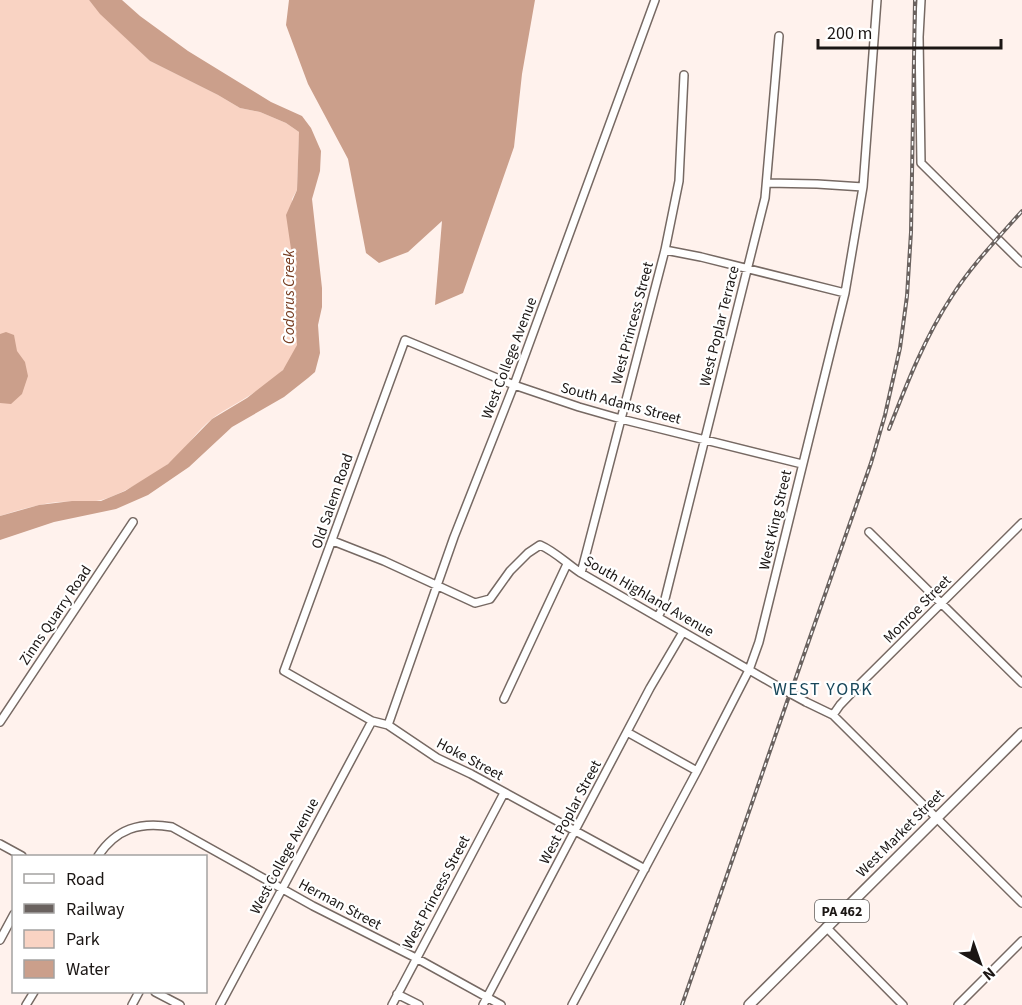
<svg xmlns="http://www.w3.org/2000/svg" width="1022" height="1005" font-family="'Source Sans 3',sans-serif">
<rect width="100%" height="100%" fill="#fff2ed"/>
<path fill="#f9d3c3" d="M0,0h89l12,14 49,47 68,34 22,13 20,4 26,11 13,9v4l-2,54 -5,9 -1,50 6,14 -4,14 5,63c-5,39 -57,58 -85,78 -17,13 -28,33 -45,46 -17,13 -41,27 -60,34 -15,6 -34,2 -50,4 -20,2 -39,8 -58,14z"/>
<path fill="#cb9f8b" d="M89,0h33l18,16 48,35 83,51 31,14 9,12 10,23 -1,20 -8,28 10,89v19l-4,18 2,28 -5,19 -7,6 -24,19 -52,30 -43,40 -41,28 -32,14 -62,13 -54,18v-24l39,-11 33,-4h29l24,-10 43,-27 44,-45 35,-21 36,-28 14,-25 -4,-68 4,-14 -6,-14 -5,-34 11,-25 2,-58 -13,-9 -26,-11 -20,-4 -22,-13 -68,-34 -50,-47z
M289,0h246l-13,74 -8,73 -51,146 -28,12 7,-84 -34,31 -29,11 -13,-10 -18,-94 -40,-75 -22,-59z
M6,332l8,3 3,16 8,11 3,14 -6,18 -11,10 -11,-1v-69z"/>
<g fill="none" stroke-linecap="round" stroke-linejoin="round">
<defs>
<path id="minor" d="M921,0l-2,37 2,126 101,100
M767,183l50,1 46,3
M665,250l36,7 144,36
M869,532l153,151
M333,541l51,20 91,42 15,-4 20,-28 18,-18 12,-8c16,7 27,19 41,28l203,117
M581,573l84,-323 14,-69 5,-106
M658,617l5,-10 102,-409 14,-162
M504,699l63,-135
M806,702l27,13 189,188
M833,715l7,-10 22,-23 160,-159
M0,722l133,-200
M388,725l66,-188 60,-152 141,-385
M627,732l70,39
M0,844l22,12
M98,856c18,-27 42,-35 74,-29l141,79 103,52 85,47
M645,869l-174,-95 -34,-16 -49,-33 -16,-4 -88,-50 121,-331 109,45 65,22 42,12 181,45
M826,927l77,78
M0,940l14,-26
M155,992l25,13
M397,994l22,11
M26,1005l8,-13
M132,1005l7,-13
M220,1005l152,-284
M392,1005l112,-212
M483,1005l167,-317 33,-56
M572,1005l125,-234 52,-101 10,-28 86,-349 18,-106 14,-187
M958,1005l64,-64"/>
<path id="major" d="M749,1005l273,-272"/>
</defs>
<use href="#minor" stroke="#766963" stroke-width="10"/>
<use href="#major" stroke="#766963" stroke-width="12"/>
<use href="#minor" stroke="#fff" stroke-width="7"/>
<use href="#major" stroke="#fff" stroke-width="9"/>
<defs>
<path id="rail" d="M889,429c18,-46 36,-92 63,-133 20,-31 46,-58 70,-85
M793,686l78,-223 14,-48 15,-67 7,-52 4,-64 4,-232
M682,1005l106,-306"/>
</defs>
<use href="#rail" stroke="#6a625f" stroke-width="4"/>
<use href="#rail" stroke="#fff" stroke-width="1.5" stroke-dasharray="4.5" stroke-linecap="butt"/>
<defs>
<path id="minor-bridge" d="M784,690l22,12"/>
</defs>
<use href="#minor-bridge" stroke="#766963" stroke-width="10" stroke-linecap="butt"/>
<use href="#minor-bridge" stroke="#fff" stroke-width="7"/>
</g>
<g text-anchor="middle" stroke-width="4.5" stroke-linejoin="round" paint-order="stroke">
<rect fill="#fff" stroke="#5f5c5a" stroke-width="1.5" x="815" y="900" width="54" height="22" rx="4.5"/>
<g font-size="14" font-weight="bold" fill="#1b1614">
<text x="842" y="916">PA 462</text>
</g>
<g font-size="15" fill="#1b1614" stroke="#fff">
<text transform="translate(632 323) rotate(-75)" y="5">West Princess Street</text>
<text transform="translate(719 326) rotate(-76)" y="5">West Poplar Terrace</text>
<text transform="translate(509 358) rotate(-69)" y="5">West College Avenue</text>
<text transform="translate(621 403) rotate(15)" y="5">South Adams Street</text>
<text transform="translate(332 501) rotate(-71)" y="5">Old Salem Road</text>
<text transform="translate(775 520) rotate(-77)" y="5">West King Street</text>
<text transform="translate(649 596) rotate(30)" y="5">South Highland Avenue</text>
<text transform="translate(917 609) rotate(-45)" y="5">Monroe Street</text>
<text transform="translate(55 615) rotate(-56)" y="5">Zinns Quarry Road</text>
<text transform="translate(470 759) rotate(28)" y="5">Hoke Street</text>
<text transform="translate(570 812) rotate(-62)" y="5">West Poplar Street</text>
<text transform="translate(900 833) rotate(-45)" y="5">West Market Street</text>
<text transform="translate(284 856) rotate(-62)" y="5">West College Avenue</text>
<text transform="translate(436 892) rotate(-62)" y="5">West Princess Street</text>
<text transform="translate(340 904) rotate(28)" y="5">Herman Street</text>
</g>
<g font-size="16" font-style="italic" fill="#763c20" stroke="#fff">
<text transform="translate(288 297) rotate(-90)" y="6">Codorus Creek</text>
</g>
<g font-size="18" letter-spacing="1.5" fill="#18475a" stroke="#fff">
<text x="823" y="695">WEST YORK</text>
</g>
</g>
<rect x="12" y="855" width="195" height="138" fill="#ffffff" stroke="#a4a2a1" stroke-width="1.5"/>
<rect x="24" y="874" width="30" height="9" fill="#ffffff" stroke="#a4a2a1" stroke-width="1.5"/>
<text x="66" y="885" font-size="18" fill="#1b1614">Road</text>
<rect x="24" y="904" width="30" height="9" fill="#6a625f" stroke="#a4a2a1" stroke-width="1.5"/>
<text x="66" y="915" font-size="18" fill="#1b1614">Railway</text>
<rect x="24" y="930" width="30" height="18" fill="#f9d3c3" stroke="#a4a2a1" stroke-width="1.5"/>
<text x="66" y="945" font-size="18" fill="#1b1614">Park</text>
<rect x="24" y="960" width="30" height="18" fill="#cb9f8b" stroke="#a4a2a1" stroke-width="1.5"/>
<text x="66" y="975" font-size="18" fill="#1b1614">Water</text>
<g transform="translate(980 963) rotate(140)" stroke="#ffffff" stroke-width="4.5" paint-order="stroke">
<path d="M0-4.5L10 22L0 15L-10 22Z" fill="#1b1614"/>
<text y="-9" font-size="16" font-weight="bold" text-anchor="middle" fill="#1b1614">N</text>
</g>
<path d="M818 39v9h183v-9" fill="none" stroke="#1b1614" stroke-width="3"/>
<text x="827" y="39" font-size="18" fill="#1b1614" stroke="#ffffff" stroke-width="4.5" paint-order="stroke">200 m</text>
</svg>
